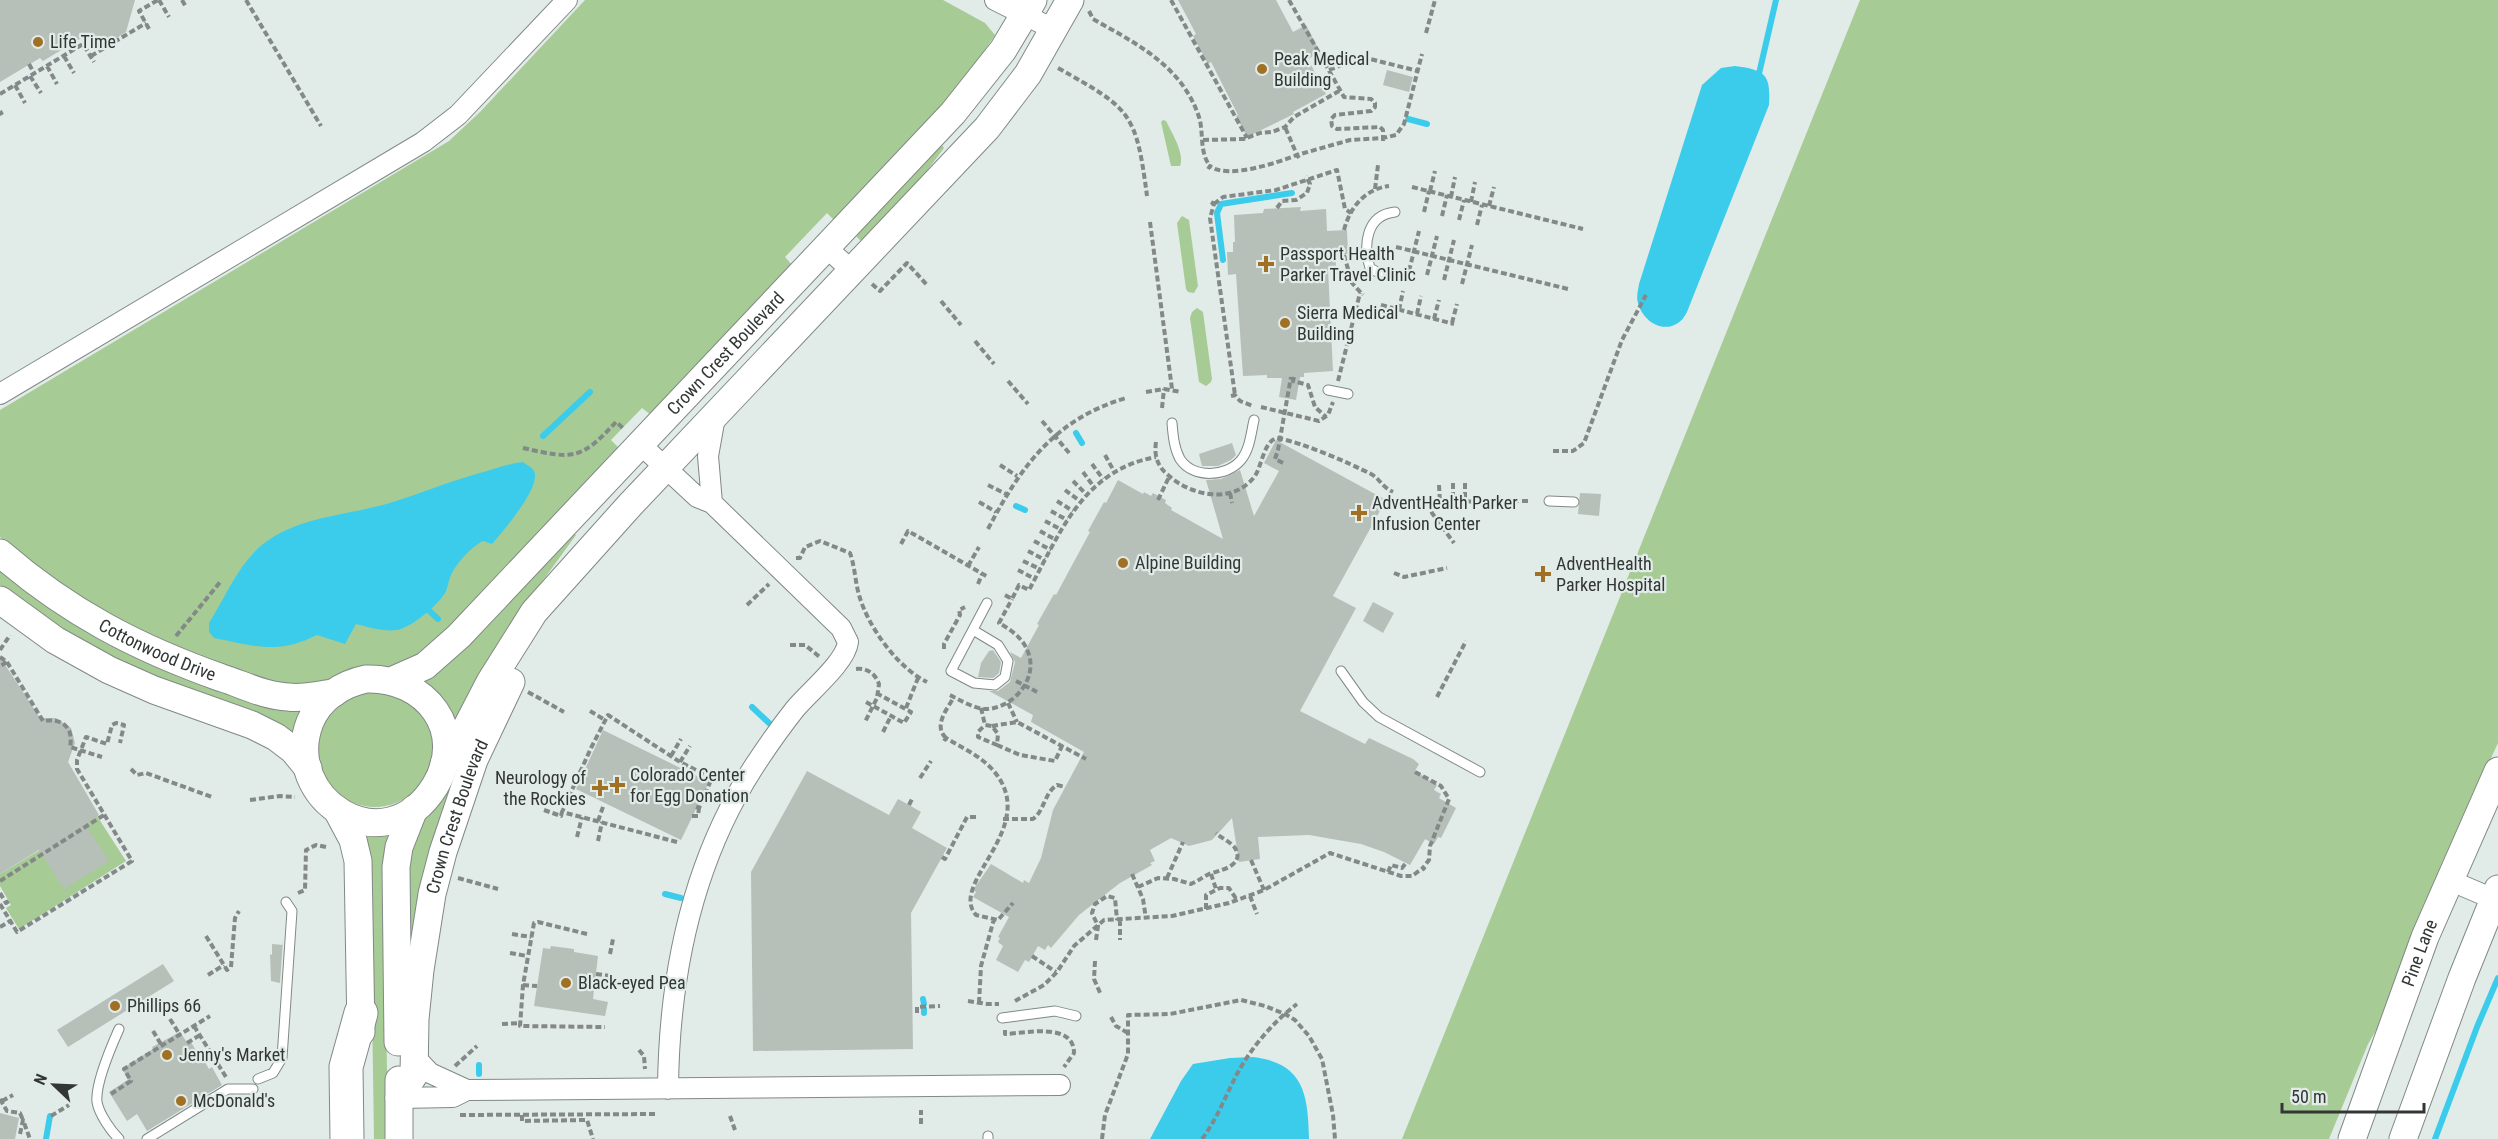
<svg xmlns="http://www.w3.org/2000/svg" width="2498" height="1139" font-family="'Roboto Condensed',sans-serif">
<rect width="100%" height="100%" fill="#e1ebe8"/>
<path fill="#a7cb94" d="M585,0h358l42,23 10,12 -40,59 -121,126 -7,-7 -42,44 8,9 -142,149 -9,-7 -31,32 9,9 -195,203 -33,14 -66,16 -26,4 -25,-3 -108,-38 -76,-38 -71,-52 -20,-18v-127l449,-269 31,-29z
M1860,0h638v743l-37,80 -80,199 -13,22 -39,95h-927z
M1163,120l3,1c6,12 19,33 14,45h-9l-10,-44z
M941,144l3,4 -38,51 -42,45 -9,-9z
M1182,216l7,4 9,66 -4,7 -6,-1 -2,-3 -9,-66z
M1197,308l6,4 9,67 -1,3 -5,4 -7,-4 -9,-64 2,-6z
M572,533l4,2 -48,66 -71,130 -35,-50 29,-20z
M0,568c40,28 79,62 122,83 57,27 120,41 180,59l-8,24 -116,-47 -92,-42 -86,-60z
M317 749a58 58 0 1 1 116 0a58 58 0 1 1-116 0Z
M468,739l-57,260 -4,-126 8,-40z
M97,816l29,45 -107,68 -13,-21 5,-3 -11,-19v-12z
M362,831h29l-7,31 4,277h-14l-4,-262z"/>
<path fill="#3bccec" d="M1735,66c30,4 36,8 34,39l-82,207c-12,25 -42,16 -49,-9 -2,-6 0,-12 1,-19l63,-199 19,-17z
M523,462c3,3 9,5 11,9 8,16 -32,61 -42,73l-9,-3c-12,6 -27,23 -32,34 -3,6 -3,13 -6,18 -7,12 -34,35 -48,37 -13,2 -29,-3 -41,-6l-11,20 -28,-9c-40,20 -62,11 -103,3l-5,-6v-9c16,-25 30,-60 54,-79 40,-30 88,-28 133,-43 31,-10 60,-22 91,-30 12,-3 24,-8 36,-9z
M1253,1057c51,6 55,37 56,82h-159l31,-58 12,-17 37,-6z"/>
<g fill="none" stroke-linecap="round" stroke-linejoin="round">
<path stroke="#3bccec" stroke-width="6" d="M1758,78l18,-78
M1408,119l19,5
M1223,260l-6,-47 4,-9 71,-11
M1076,433l6,10
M543,436l47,-44
M1016,506l9,4
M423,605l15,14
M752,707l17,16
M665,894l16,4
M923,999l1,5
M924,1009v4
M479,1065v9
M46,1139l4,-23
M2435,1139l42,-112 21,-49"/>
</g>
<path fill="#b7bfb9" d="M0,0h135l-9,32 -19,12 -24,-7 -40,24 -3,-3 -40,24z
M1178,0h98l17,32 13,-7 14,27 -12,7 18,35 -33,18 1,2 -47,23 -11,-21 2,-1 -27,-53 -3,2 -15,-28 3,-2z
M1387,70l26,7 -4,15 -26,-7z
M1301,207l-1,4 26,-2 1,22 20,-1 1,24 -12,1v14h-8l5,102 -29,2v4h-4l-4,23 -17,-3 3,-19h-15v-3l-24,1 -7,-102 -8,1 -1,-23h6v-10h2l-1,-27 29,-2 1,-4z
M1276,440l110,60 -53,96 23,12 -56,103 65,33 4,-6 44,21 6,5 -4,7 22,14 -3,5 7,4 -2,4 17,10 -15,30 -3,-1 -4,7 -9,-5 -15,26 -26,-13 -23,-8 -52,-9 -51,2 2,22 -21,3 -7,-44 -20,22 -23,6 -18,-8 -21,12 5,11 -5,2 2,2 -32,18 -41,32 -28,33 -3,-3 -3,5 -7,-4 -9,16 -4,-2 -7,12 -22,-12 7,-14 -5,-4 2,-4 -2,-1 11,-20 -36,-20 3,-5 -3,-2 18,-26 32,19 1,-3 5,3 12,-25 12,-48 31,-58 -53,-30 2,-7 -44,-24h9l12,-9 5,-20 -5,-10 11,6 18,-33 -2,-1 17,-30 2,1 34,-63 -2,-1 16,-29 2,1 12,-23 25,14 1,-2 7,4 2,-3 13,7 -1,3 7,5 -1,2 52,29 -17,-59 15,-1 19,-9 14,46 25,-45 -15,-8z
M1232,443l4,12 -5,5 -13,6h-16l-3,-12z
M1580,493l21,1 -2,22 -21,-2z
M1373,602l21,11 -11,20 -20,-12z
M993,650l8,12 -2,11 -6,5 -15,-1 3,-14 8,-12z
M0,657l40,61h16l15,10 4,15 -7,19 31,53 -14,9 24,37 -45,28 -25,-39 -39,24z
M603,730l106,52 -28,58 -105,-51z
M807,771l82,44 9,-16 11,6 12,7 -9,16 35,20 -36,65 2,136 -160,2 -2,-179z
M283,940l-3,43 -9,-2 -1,-27 2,1v-11l11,1z
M551,946l23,3v3l24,4 -5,43 15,3 -3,14 -71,-10 9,-58 7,1z
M163,964l11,17 -106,66 -11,-17z
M180,1032l8,12 3,-2 8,14 2,-1 8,14 3,-2 10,18 -75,46 -10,-17 -10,7 -18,-29 20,-13 -7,-10 31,-20 -1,-2z
M0,1113l19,5 -4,21h-15z"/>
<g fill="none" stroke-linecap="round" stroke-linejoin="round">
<defs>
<path id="lane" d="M1379,273l-9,-5c-7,-23 -4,-53 25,-56
M1328,390l20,4
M1172,423c1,12 2,25 8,36 13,20 47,18 61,1 9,-11 10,-27 13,-40
M1549,501l25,1
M973,630l25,15 10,16 -3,16 -10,8 -21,-2 -23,-12 36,-68
M1341,671l22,31 16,15 101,55
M1002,1018l53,-7 21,5
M119,1029c-8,18 -24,55 -22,73 2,12 14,29 22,37
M258,1079l15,-6 9,-15 10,-147 -6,-9
M147,1139l81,-50h25
M988,1139v-3"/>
<path id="street" d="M995,0l60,30
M827,248l25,23
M0,394l423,-252 35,-27 109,-115
M640,444l57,53 15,6 129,125 7,14c-2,20 -39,50 -53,67 -15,19 -29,39 -42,59 -62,97 -84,208 -85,321
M712,503l-4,-47 7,-39
M2449,880l49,21
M415,1057l15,16 37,17
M399,1098l54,-1 14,-7 593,-5"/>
<g id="secondary">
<path id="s1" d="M0,553c68,59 137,95 222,125 22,7 43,18 66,19 16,2 30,-2 46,-4"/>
<path d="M0,600l55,40 54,30 45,20 98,35 24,12 17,13 15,18"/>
<path d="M366,679c60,-2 102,52 69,107 -50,81 -155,13 -125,-64 10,-24 32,-38 56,-43z"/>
<path id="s2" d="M391,681l34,-15 34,-30 494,-523 50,-63 30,-50"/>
<path d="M444,764l17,-26 29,-56 44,-70 96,-107 357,-377 41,-54 42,-74"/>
<path d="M337,810l16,30 5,21 3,171"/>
<path d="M398,1042l-2,-175 3,-20 15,-38"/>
<path d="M399,1080v59"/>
<path id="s3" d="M399,1098l15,-23 1,-56 5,-49 12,-76 11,-42 31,-92 37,-78"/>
<path id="s4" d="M2352,1139l73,-202 73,-166"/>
<path d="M2403,1139l59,-161 36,-89"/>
</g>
<path id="highway" d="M347,1139l-1,-72 15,-54"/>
</defs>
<use href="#lane" stroke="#808986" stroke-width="11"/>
<use href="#street" stroke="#808986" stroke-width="22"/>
<use href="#secondary" stroke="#808986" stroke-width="29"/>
<use href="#highway" stroke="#808986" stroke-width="35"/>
<path stroke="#838988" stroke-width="4" stroke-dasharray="6 3" stroke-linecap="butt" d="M159,0l10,17
M182,0l4,7
M246,0l75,126
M1171,0l76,138
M1289,0l55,97 27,2 4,4v4l-4,4 -36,4 -4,4 1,7 5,3 43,-2 3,3v11
M1089,11l4,8c44,25 89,47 106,98 5,16 0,35 11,49
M149,29l-10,-18 19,-11
M1426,33l9,-33
M64,56l10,17
M91,56l55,-33
M29,64l5,9
M47,66l10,18
M1058,68c73,41 78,44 89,128
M1329,70l33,-13 56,14
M30,76l11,17
M15,85l10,18
M0,94l83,-50 11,18
M0,111l2,4
M1203,140l41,-1 16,-6 12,-1 13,-5 9,-10 45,-26
M1299,158l-2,-3 53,-15 33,-2 13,-3 8,-11 18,-70
M1208,169l2,-3c17,14 69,-4 87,-11l-12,-28
M1412,187l171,42
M1375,189l3,-24
M1430,191l5,-20
M1451,197l4,-20
M1211,202l3,2 -4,14 25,177
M1471,202l4,-20
M1214,204l9,-7 53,-7 61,-20 8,39 6,4
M1489,206l5,-19
M1277,208l5,-7 14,-1 11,-7 3,-9 -4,-8
M1424,212l5,-21
M1442,216l5,-21
M1459,220l5,-20
M1150,222l22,167
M1477,225l5,-20
M1344,230c6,-23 21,-41 45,-44
M1396,247l172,42
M1344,255l8,28 11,12
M1409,271l10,-40
M1427,275l10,-39
M1444,280l10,-40
M872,284l8,7 27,-28 20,22
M1462,284l10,-39
M941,301l20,24
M1381,305l73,19
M1399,310l4,-19
M1417,314l4,-18
M1434,319l5,-19
M1452,323l5,-19
M975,341l19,23
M1294,377l-1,4 15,4 7,22 11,10
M1008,381l20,23
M1338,381l22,-88
M1146,392l18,-3 17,3
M1231,396l4,-1 5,6 13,5
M1261,407l58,14 9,-6 5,-13
M1162,408l2,-19
M1042,421l28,33
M1156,442c-2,13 1,24 12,33 23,21 65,30 87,1 7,-11 9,-35 22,-38 27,5 70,24 94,36 9,5 10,12 22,18
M523,448c50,11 57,13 93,-26l8,7
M1553,451h20l11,-8 38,-103 24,-45
M1105,455l10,18
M1092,464l11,15
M1000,465l17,11
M1083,472l11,15
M1073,481l13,13
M1453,483v19
M1465,483v15
M988,485l18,9
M1439,485l1,18
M1065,490l15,11
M1230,493l2,10
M1158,500l11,-23
M1057,501l16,10
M979,502l17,10
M1414,502l114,-1
M1429,503l3,10 22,30
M1051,511l16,9
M1045,521l17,9
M988,529c33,-63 67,-110 138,-131
M1040,531l16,9
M1034,541l17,9
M901,544l7,-13 80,46
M1028,551l17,9
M796,558h4l5,-11 15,-6 30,12c5,14 5,28 9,42 9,32 39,73 68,87
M1023,561l17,8
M968,566l11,-19
M1018,570l17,9
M1394,573l10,4 43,-9
M978,584l4,-10
M1005,595l7,4 7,-14 10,5c31,-57 54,-120 127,-133
M747,605l22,-21
M176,636l45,-55
M790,645h15l16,13
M944,649v-5l16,-29 -1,-5 6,-3
M0,650l10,-15
M0,657l7,5 -7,4
M7,662l36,59c19,-3 31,6 27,26l32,10
M856,669c11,-1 19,4 23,15l-2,14 -12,24
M1016,681l21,11
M528,692l36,20
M950,695c10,5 23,13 34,14 28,1 55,-30 44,-57 -5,-14 -17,-22 -29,-29l13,-24
M1437,697l29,-56
M866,702l38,21 7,-11 -33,-18
M1008,703l9,19
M906,708l12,-30
M981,708l4,17 7,1 6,8 -1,11 -19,-8v-5l7,-7
M590,711l15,9
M992,726l25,-4 69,37
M883,732l8,-16
M946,738c-13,-12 1,-29 8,-41
M944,741l2,-3c16,10 33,17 46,31 52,57 -45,113 -16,146l22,5 15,-17
M997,745l23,10 35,6 7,-15
M671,756l10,-17
M680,762l10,-16
M131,769l6,6 9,-2 66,24
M1415,772l26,14 8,13 -19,47 -1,14 -7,9
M920,778l11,-17
M250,800l30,-4 15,1
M909,805l4,-8
M544,810l17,6 1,-4
M692,816h6l1,-8
M1003,819h30c12,-9 11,-26 24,-34l8,2
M598,821l6,-17
M577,837l5,-20
M598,841l4,-19
M677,842l-115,-30 29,-64 17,-33 72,47 32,16 -13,30 -3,-1
M942,857l3,2 22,-42h11
M1251,860l13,30
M1388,872l3,-7 11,3 4,-5
M1132,874l11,25 3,20
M1211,874l5,15
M458,878l40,11
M1167,878l16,-36
M0,881l104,-66
M1138,887l20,-9 16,1 17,5c7,-3 12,-7 18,-10 9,-3 37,-8 26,-26 -4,-6 -14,-10 -19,-15
M0,893l6,10 3,-2
M298,893l7,-3 1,-40 10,-5 10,2
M1250,896l7,18
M0,904l17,28 115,-71 -55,-92v-9l9,-23 21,7 5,-19 4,-2 8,2 -4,18
M1206,909v-14l14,-7h9l8,12
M1120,920v20
M0,927l10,-6
M512,934l19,3
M587,934l-49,-12 -4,1 -11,62 -3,41 85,1
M206,936l21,34 4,-3 4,-49 4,-7
M1096,940l2,-14 -6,-13 3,-9 12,-8 8,2 2,22
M510,953l17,3
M610,954l3,-15
M1032,956l24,16
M1095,961l-1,18 7,16
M596,974l15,2
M208,975l16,-10
M523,985l14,1
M968,1001l19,3h12
M1015,1001l29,-16 13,-13 17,-26 30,-26 68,-4 57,-13 35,-13 66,-37 71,23h11l11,-8 2,2
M979,1003l2,-37 13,-47
M917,1013v-6l23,-1
M1111,1017l5,9 12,7
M170,1019l10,16
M502,1024l18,-1
M194,1026l32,51
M1005,1030v4c21,-1 69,-12 69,19l-10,14
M153,1031l9,15
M187,1043l13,-8
M639,1050l5,6 1,13
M455,1066l22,-20
M111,1094l20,-13 -7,-12 86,-53
M0,1099l7,12 13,2 3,7
M2,1101l11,-6
M460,1115l197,-1
M522,1115v6l65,-1 6,19
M51,1116l18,-11
M730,1116l5,14
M921,1124v-14
M20,1134l3,-14 7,19
M1102,1139l3,-24 23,-61v-39l42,-1 71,-14 24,6 20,8 10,6 14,16 13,23 11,56 2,24
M1202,1139c15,-20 23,-42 35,-65 14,-26 36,-52 60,-70"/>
<use href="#lane" stroke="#fff" stroke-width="9"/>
<use href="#street" stroke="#fff" stroke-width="20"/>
<use href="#secondary" stroke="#fff" stroke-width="27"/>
<use href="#highway" stroke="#fff" stroke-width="33"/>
<path stroke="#838988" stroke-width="4" stroke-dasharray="6 3" stroke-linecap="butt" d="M1283,463l-8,-4 3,-9 13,-73"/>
</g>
<g fill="#a07024" stroke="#e1ebe8" stroke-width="2">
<circle cx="38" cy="42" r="6"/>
<circle cx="1262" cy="69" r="6"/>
<path d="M1263 255h6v6h6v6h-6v6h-6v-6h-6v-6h6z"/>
<circle cx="1285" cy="323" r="6"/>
<path d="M1356 504h6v6h6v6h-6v6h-6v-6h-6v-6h6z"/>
<circle cx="1123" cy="563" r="6"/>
<path d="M1540 565h6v6h6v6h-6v6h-6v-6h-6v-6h6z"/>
<path d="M614 776h6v6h6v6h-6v6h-6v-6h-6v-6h6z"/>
<path d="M597 779h6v6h6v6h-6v6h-6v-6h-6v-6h6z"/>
<circle cx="566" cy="983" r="6"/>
<circle cx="115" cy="1006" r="6"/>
<circle cx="167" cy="1055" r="6"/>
<circle cx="181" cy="1101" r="6"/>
</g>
<g text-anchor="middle" stroke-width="4.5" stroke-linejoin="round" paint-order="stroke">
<g font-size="18" fill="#323635" stroke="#e1ebe8" text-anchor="start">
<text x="50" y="48">Life Time</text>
<text x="1274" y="65">Peak Medical<tspan x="1274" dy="21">Building</tspan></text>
<text x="1280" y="260">Passport Health<tspan x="1280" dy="21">Parker Travel Clinic</tspan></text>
<text x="1297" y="319">Sierra Medical<tspan x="1297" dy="21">Building</tspan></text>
<text x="1372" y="509">AdventHealth Parker<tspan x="1372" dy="21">Infusion Center</tspan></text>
<text x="1135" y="569">Alpine Building</text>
<text x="1556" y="570">AdventHealth<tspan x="1556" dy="21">Parker Hospital</tspan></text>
<text x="630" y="781">Colorado Center<tspan x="630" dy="21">for Egg Donation</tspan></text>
<text x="586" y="784" text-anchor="end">Neurology of<tspan x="586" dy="21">the Rockies</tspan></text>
<text x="578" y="989">Black-eyed Pea</text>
<text x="127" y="1012">Phillips 66</text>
<text x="179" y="1061">Jenny's Market</text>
<text x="193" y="1107">McDonald's</text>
</g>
<g font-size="18" fill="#323635" stroke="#e1ebe8">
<text dy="6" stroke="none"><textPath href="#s2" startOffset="471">Crown Crest Boulevard</textPath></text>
<text dy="6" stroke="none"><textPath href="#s1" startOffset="186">Cottonwood Drive</textPath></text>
<text dy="6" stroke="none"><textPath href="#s3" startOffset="291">Crown Crest Boulevard</textPath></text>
<text dy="6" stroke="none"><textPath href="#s4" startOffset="198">Pine Lane</textPath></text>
</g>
</g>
<g transform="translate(54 1085) rotate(293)" stroke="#e1ebe8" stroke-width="4.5" paint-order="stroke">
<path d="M0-4.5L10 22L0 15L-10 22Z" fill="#323635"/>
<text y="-9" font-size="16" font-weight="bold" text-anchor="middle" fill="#323635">N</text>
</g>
<path d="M2282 1103v9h142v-9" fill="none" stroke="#323635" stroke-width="3"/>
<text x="2291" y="1103" font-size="18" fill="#323635" stroke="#e1ebe8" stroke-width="4.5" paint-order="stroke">50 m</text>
</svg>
